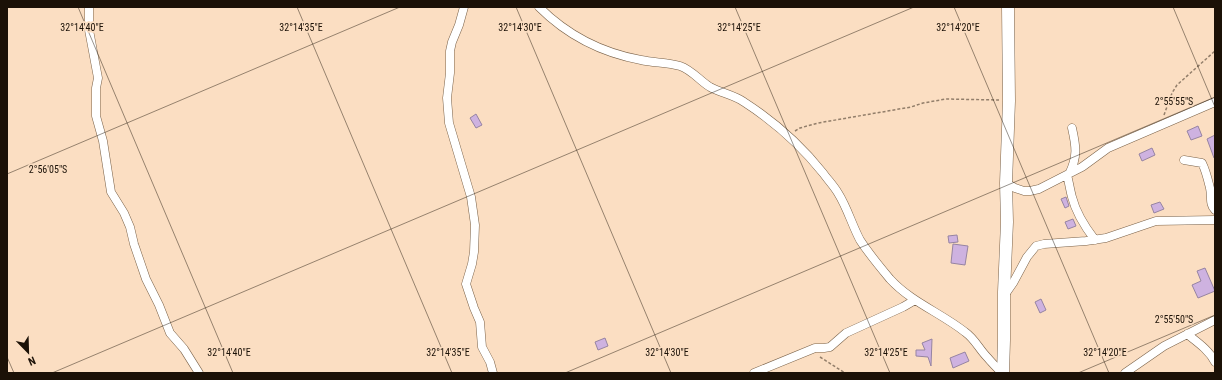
<svg xmlns="http://www.w3.org/2000/svg" width="1222" height="380" font-family="'Roboto Condensed',sans-serif">
<rect width="100%" height="100%" fill="#fbdec2"/>
<path fill="#ceb2e0" stroke="#9684a2" d="M476,114l6,11 -6,3 -6,-10z
M1198,126l4,10 -11,4 -4,-9z
M1215,135v23h-1l-7,-19z
M1152,148l3,7 -13,6 -3,-7z
M1066,197l3,9 -4,2 -4,-9z
M1160,202l4,7 -10,4 -3,-8z
M1073,219l3,7 -8,3 -3,-7z
M957,235l1,7 -9,1 -1,-7z
M953,244l15,2 -3,19 -14,-2z
M1205,268l10,23 -17,7 -6,-13 9,-4 -4,-10z
M1041,299l5,11 -6,3 -5,-11z
M605,338l3,8 -10,4 -3,-8z
M932,339l-1,27 -3,-9 -12,-1v-6h9l-3,-7z
M965,352l4,9 -16,7 -3,-10z"/>
<g fill="none" stroke-linecap="round" stroke-linejoin="round">
<defs>
<path id="street" d="M89,7v23l9,48 -2,10v28l7,25 8,51 13,21 6,14 4,17 12,35 13,26 11,28 14,16 15,24
M464,7l-5,18 -7,17 -2,9v22l-3,25 2,25 22,74 4,28 -1,27 -2,12 -6,20 8,24 6,14 2,25 8,15 3,11
M539,7c28,28 64,46 102,53 13,3 27,2 39,6 12,4 20,15 30,21 11,6 24,8 34,15 31,20 56,42 79,71 5,7 11,13 15,20 9,14 14,32 22,47 9,14 20,27 30,39 21,23 51,34 75,53 10,7 14,17 22,25 5,6 10,11 15,16
M1184,160l18,3c4,8 6,17 8,25 2,9 -1,16 5,22
M1069,174c9,-17 7,-28 3,-46
M1067,175c2,7 3,15 5,22 4,16 13,30 23,43
M1006,183l9,5 9,3h6l9,-2 43,-22 26,-19 107,-46
M1004,296l9,-13 14,-26 9,-11 8,-2 42,-3 20,-3 50,-17 59,-1
M1187,334c10,8 22,16 28,28
M754,373l61,-25h9l6,-1 16,-14 57,-26 12,-7
M1125,373l39,-27 51,-26"/>
<path id="secondary" d="M1003,373l1,-33v-48l3,-70 -1,-39 3,-82 -1,-94"/>
</defs>
<use href="#street" stroke="#7a6249" stroke-width="9"/>
<use href="#secondary" stroke="#7a6249" stroke-width="13"/>
<path stroke="#927e6a" stroke-width="1.5" stroke-dasharray="3 2" stroke-linecap="butt" d="M1164,115l8,-22 5,-8 38,-34
M795,131l5,-3 18,-5 93,-16 12,-4 23,-4 53,1
M820,357l25,16"/>
<use href="#street" stroke="#fff" stroke-width="8"/>
<use href="#secondary" stroke="#fff" stroke-width="12"/>
</g>
<path fill="none" stroke="#1b1107" stroke-width="1" stroke-opacity="0.45" d="M78,7l155,366M297,7l155,366M516,7l155,366M735,7l155,366M954,7l155,366M1173,7l42,100M7,174l393,-167M7,357l7,16M52,373l862,-366M565,373l650,-276M1078,373l137,-58"/>
<g font-size="10" text-anchor="middle" fill="#1b1107" stroke="#fbdec2" stroke-width="3.5" stroke-linejoin="round" paint-order="stroke">
<text x="82" y="31">32°14'40"E</text>
<text x="301" y="31">32°14'35"E</text>
<text x="520" y="31">32°14'30"E</text>
<text x="739" y="31">32°14'25"E</text>
<text x="958" y="31">32°14'20"E</text>
<text x="1174" y="105">2°55'55"S</text>
<text x="48" y="173">2°56'05"S</text>
<text x="1174" y="323">2°55'50"S</text>
<text x="229" y="356">32°14'40"E</text>
<text x="448" y="356">32°14'35"E</text>
<text x="667" y="356">32°14'30"E</text>
<text x="886" y="356">32°14'25"E</text>
<text x="1105" y="356">32°14'20"E</text>
</g>
<rect width="1222" height="380" fill="none" stroke="#1b1107" stroke-width="16"/>
<g transform="translate(28 352) rotate(157)" stroke="#fbdec2" stroke-width="3" paint-order="stroke">
<path d="M0-3L7 15L0 10L-7 15Z" fill="#1b1107"/>
<text y="-6" font-size="11" font-weight="bold" text-anchor="middle" fill="#1b1107">N</text>
</g>
</svg>
